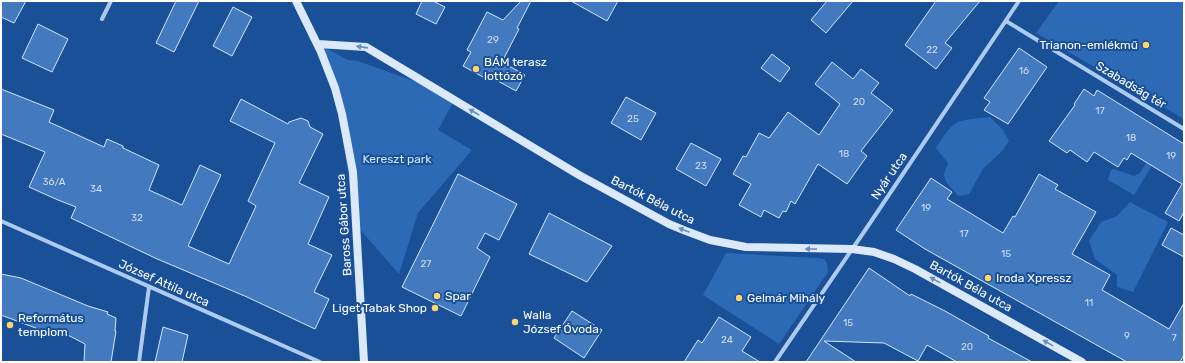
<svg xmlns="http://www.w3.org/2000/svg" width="1185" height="363" font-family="Rubik,sans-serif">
<rect width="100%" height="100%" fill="#195098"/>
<path fill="#2d6ab6" d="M1059,1h122l3,2v116l-148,-86z
M318,44l30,16 10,1 78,28 18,12 -16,29 34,20 -54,63 -19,61 -43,-49 -21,-137z
M990,117l13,13 6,11 -6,9 -20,19 -14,25 -11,2c-4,-7 -14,-13 -14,-21 0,-3 3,-9 4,-12l-12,-15c19,-30 19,-27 54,-31z
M1162,135l8,1 -36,59 -26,-15 2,-8 3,-3 4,1 17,6 6,-3z
M1130,202l38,20 -35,70 -16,-5v-12l-22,-16 -6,-18 12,-19 16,-6z
M726,253l91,5 7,1 3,4 1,9 -49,72 -76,-49z"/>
<path fill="#4279bf" stroke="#d4e6fc" d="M1,1h25l-12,22 -13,-6z
M176,1h23l-25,51 -18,-9z
M422,1h11l12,6 -9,17 -20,-10z
M521,1h10l-14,27 2,1 -17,33 23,13 -9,16 -31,-17 -2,3 -20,-11 8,-14 -4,-2 20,-38 16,8z
M571,1h47l-11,20z
M827,1h26l-27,32 -15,-13z
M936,1h44l-35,42 7,5 -16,21 -31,-24z
M233,7l19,10 -20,39 -19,-10z
M38,24l30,15 -16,33 -30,-14z
M1019,48l28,19 -39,57 -24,-14 6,-8 -6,-4z
M772,54l18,14 -10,14 -19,-14z
M832,62l21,17 8,-10 18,14 -8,10 22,17 -32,41 6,5 -20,28 -29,-20 -23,40 -4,-3 -5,11 -3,-1 -4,7 -15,-8 -3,7 -22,-12 12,-21 -18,-10 10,-18 3,1 13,-24 10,5 19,-26 31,23 21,-31 -25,-20z
M1,89l53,21 -5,12 55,25 3,-8 16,7v2l36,17 -10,25 33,15 18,-40 21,10 -33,71 41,18 27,-58 -8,-5 27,-58 -45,-22 11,-22 47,25 1,-2 12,-4 7,3 2,6 13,7 -24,49 30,14 -21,47 24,11 -18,37 15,7 -14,30 -68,-32 -92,-39 -84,-40 5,-11 -18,-7 -29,-13 16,-35 -44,-18z
M1084,89l10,7 3,-6 87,54v68l-5,9 -14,-8 17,-29 -51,-31 -4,7 -3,-2 -6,9 -24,-15 -7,10 -17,-12 -3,3 -18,-12 26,-36 -1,-1z
M626,97l30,16 -15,27 -30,-17z
M691,143l30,16 -15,27 -30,-17z
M458,174l59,30 -18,36 -14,-7 -8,15 13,9 -29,59 -59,-29z
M1039,174l19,11 -3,4 41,23 -24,42 38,21 -8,15 67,39 15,-26v52l-4,7h-53l-202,-113 -29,-19 35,-52 21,14 -5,7 56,34 10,-17 2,1z
M549,213l63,33 -25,36 -58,-28z
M1171,228l13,7v22l-22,-12z
M869,268l41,28 1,-2 34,17 44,25 -1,2 44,24h-75l-30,-17 -9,16 -34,-18 -60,-2 32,21h-50z
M1,274l20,4 67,28 20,6 -1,2 9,4 -1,13h1l-5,31h-27l1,-18 -23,-12 -8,3 -53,-20z
M572,311l30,19 -18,28 -30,-20z
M719,317l32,20 -9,14 18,11h-76l14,-22 4,3z
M163,327l25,8 -6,27h-27z"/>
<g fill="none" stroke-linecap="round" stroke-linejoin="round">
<path stroke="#adcbf1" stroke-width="4" d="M102,19l9,-18
M1006,21l178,108
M1,221l319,141
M139,362l10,-75
M775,362l93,-136 151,-225"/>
<path stroke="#dbe9fb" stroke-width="8" d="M296,1l25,51 14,36 7,26 11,58 11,190
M318,44l48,3 213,128 90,49 17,7 24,9 36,7 106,2 22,3 20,7 21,10 167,93"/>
</g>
<defs><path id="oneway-solid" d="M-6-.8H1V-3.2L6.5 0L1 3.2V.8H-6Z"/></defs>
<g fill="#678dc0">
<use href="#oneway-solid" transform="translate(362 47) rotate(-172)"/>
<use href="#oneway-solid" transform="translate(474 112) rotate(-150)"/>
<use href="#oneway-solid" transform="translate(684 230) rotate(-159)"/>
<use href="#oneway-solid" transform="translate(811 249) rotate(-179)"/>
<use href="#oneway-solid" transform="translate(935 280) rotate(-151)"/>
<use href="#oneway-solid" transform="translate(1048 343) rotate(-151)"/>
</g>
<g fill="#ffd56d" stroke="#195098" stroke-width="1.5">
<circle cx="1146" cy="45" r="4"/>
<circle cx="476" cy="69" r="4"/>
<circle cx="988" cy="278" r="4"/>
<circle cx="437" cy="296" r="4"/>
<circle cx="739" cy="298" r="4"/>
<circle cx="435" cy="308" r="4"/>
<circle cx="515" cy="322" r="4"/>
<circle cx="10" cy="325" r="4"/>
</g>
<g text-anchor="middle" stroke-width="4" stroke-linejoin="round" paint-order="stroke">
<g font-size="10" fill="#d0deef">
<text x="493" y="43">29</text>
<text x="932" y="53">22</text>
<text x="1024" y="74">16</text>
<text x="859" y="105">20</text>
<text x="1100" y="114">17</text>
<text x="633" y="122">25</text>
<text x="1131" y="141">18</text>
<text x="844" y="157">18</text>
<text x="1171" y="159">19</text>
<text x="701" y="169">23</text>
<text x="54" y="185">36/A</text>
<text x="96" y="192">34</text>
<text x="926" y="211">19</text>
<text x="137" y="221">32</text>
<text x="964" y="237">17</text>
<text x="1006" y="257">15</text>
<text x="426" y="267">27</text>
<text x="1089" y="306">11</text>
<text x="848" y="326">15</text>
<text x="1127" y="339">9</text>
<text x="1174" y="341">7</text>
<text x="727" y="343">24</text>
<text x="967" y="350">20</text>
</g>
<g font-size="12" fill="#fff" stroke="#195098" text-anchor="start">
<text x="1138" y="49" text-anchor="end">Trianon-emlékmű</text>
<text x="484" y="66">BÁM terasz<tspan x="484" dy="14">lottózó</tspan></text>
<text x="996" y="282">Iroda Xpressz</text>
<text x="445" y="300">Spar</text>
<text x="747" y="302">Gelmár Mihály</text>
<text x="427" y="312" text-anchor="end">Liget Tabak Shop</text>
<text x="523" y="319">Walla<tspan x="523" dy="14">József Óvoda</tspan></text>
<text x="18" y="322">Református<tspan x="18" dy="14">templom</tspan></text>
</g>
<g font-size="12" fill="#fff" stroke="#195098">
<text transform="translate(1131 85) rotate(31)" y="4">Szabadság tér</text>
<text transform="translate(889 176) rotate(-56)" y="4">Nyár utca</text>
<text transform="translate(653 200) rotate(27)" y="4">Bartók Béla utca</text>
<text transform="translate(344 225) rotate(-94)" y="4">Baross Gábor utca</text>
<text transform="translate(164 283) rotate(24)" y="4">József Attila utca</text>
<text transform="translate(971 286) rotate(29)" y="4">Bartók Béla utca</text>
</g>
<g font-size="12" fill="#d4e6fc" stroke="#195098">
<text x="397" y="163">Kereszt park</text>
</g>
</g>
<rect width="1185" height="363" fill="none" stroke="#ffffff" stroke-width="4"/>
</svg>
